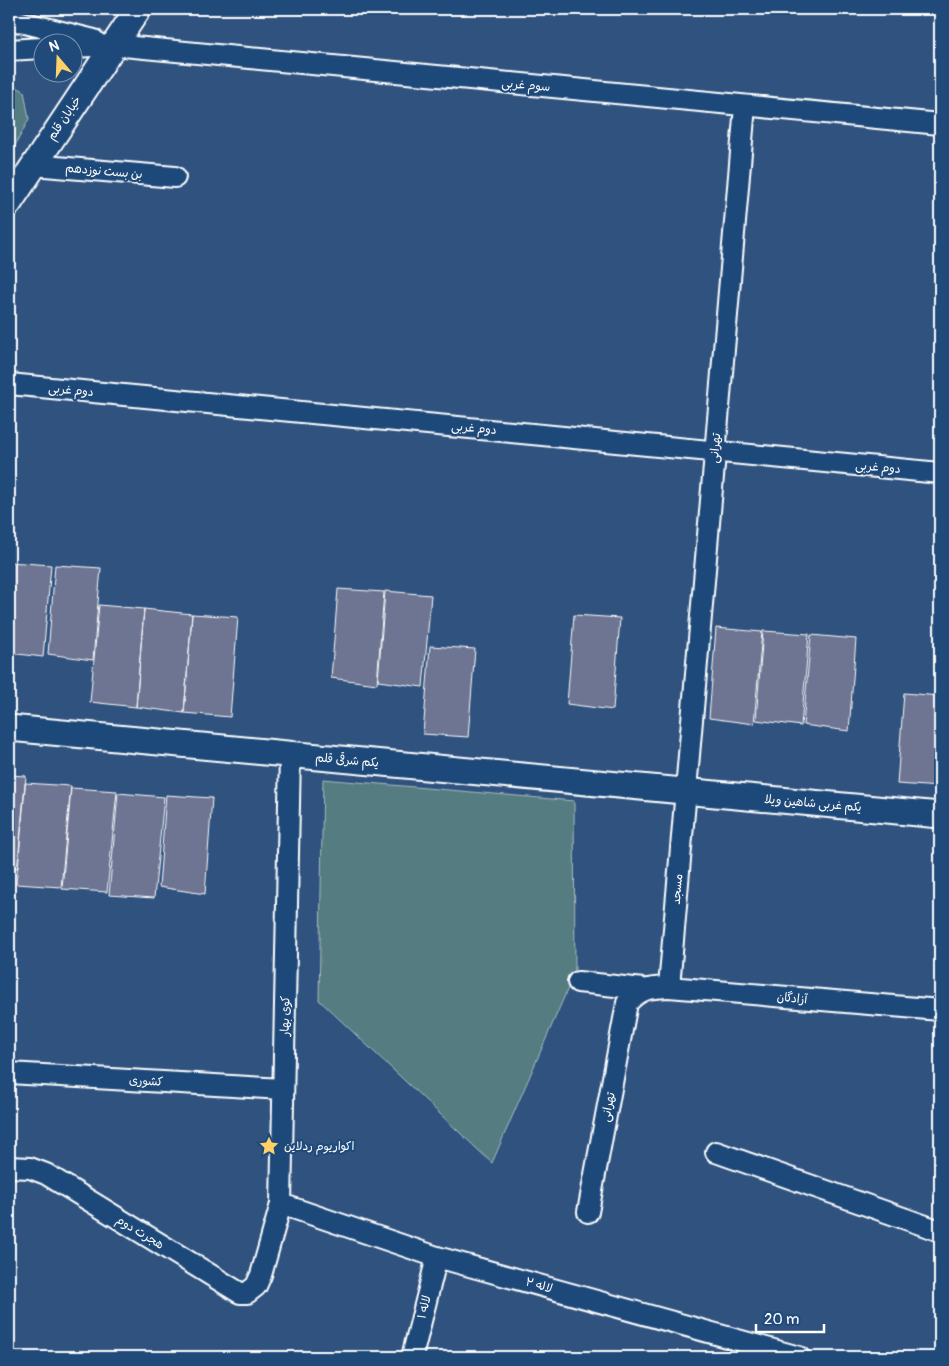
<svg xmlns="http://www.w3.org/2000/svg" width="949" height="1366" font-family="Pangolin,'Playpen Sans Arabic',sans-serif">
<rect width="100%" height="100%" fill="#2f527f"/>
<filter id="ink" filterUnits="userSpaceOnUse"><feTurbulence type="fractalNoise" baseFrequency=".02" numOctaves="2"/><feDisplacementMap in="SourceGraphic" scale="10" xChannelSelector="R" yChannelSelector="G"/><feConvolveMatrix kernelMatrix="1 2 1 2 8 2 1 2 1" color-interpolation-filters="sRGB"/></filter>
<g filter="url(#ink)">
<path fill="#557b81" stroke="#aabdc0" d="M9,83l15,8 5,28 -20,38z
M323,779l251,22 1,171 -83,191 -173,-163z"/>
<path fill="#6d7492" stroke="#fff" d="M9,562l42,3 -8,92 -34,-4z
M55,565l46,3 -8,92 -45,-6z
M338,589l46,3 -7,92 -46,-6z
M385,591l46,4 -8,92 -45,-6z
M99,605l45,4 -8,98 -46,-5z
M144,609l48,5 -8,99 -48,-6z
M192,614l46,3 -8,100 -46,-4z
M574,615l46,3 -7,92 -46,-6z
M716,628l46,4 -8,92 -45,-6z
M763,631l46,3 -8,92 -45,-6z
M811,635l45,4 -7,92 -46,-6z
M430,646l45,3 -7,88 -45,-3z
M904,693l36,3v91l-43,-3z
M9,775l17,1 -8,92 -9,-1z
M25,783l46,3 -10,101 -45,-3z
M71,788l46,3 -10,101 -45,-3z
M118,793l46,4 -10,101 -45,-3z
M166,795l46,3 -7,96 -46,-7z"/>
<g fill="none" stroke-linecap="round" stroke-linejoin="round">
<defs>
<path id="minor" d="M9,19l85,21
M72,47l41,-2 827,79
M9,50l33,-2
M33,165l142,12
M9,384l931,89
M578,982l65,7
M669,987l76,-881
M9,1073l274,16
M716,1152l224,79
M9,1167l21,1 16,6 194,119h7l9,-7 5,-11 20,-71 9,-450
M281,1204l156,53 362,100
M588,1212l39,-209c14,-15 22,-15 42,-16l271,23
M412,1357l25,-100"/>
<path id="tertiary" d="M9,203l129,-194
M9,728l931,87"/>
</defs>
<use href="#minor" stroke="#fff" stroke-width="24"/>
<use href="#tertiary" stroke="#fff" stroke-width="29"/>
<use href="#minor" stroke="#1f4a7a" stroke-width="20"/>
<use href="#tertiary" stroke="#1f4a7a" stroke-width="25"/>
</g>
</g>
<defs>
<symbol id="sight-bare" viewBox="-9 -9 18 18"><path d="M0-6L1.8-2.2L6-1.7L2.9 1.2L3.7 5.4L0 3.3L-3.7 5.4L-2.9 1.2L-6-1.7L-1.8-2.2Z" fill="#ffd166" stroke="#1f4a7a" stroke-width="2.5" paint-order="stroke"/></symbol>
</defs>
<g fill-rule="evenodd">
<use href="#sight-bare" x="255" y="1132" width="28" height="28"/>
</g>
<g text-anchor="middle" stroke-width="4" stroke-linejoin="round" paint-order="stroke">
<g font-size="12" fill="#fff" stroke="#1f4a7a">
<text transform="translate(526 85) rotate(5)" y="4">سوم غربی</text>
<text transform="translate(64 118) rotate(-56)" y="4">خیابان قلم</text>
<text transform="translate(104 171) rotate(5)" y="4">بن بست نوزدهم</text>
<text transform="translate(71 390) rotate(5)" y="4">دوم غربی</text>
<text transform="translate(474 428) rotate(5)" y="4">دوم غربی</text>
<text transform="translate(715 448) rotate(-85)" y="4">تهرانی</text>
<text transform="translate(878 467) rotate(5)" y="4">دوم غربی</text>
<text transform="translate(347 760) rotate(5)" y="4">یکم شرقی قلم</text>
<text transform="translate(813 803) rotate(5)" y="4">یکم غربی شاهین ویلا</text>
<text transform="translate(677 889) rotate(-85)" y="4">مسجد</text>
<text transform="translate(792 998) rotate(5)" y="4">آزادگان</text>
<text transform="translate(285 1016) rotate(-89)" y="4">کوی بهار</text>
<text transform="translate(146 1081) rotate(3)" y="4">کشوری</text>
<text transform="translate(608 1107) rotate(-79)" y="4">تهرانی</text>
<text transform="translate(140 1232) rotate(31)" y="4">هجرت دوم</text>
<text transform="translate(539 1285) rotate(16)" y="4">لاله ۲</text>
<text transform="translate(424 1307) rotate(-76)" y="4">لاله ۱</text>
</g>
<g font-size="12" fill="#fff" stroke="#1f4a7a" text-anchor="start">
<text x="284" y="1150">اکواریوم ردلاین</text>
</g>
</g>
<rect width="949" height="1366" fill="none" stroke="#1f4a7a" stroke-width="30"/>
<rect x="15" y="15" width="919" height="1336" fill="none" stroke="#fff" stroke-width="2" filter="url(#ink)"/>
<g transform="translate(58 58) rotate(341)"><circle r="24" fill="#1f4a7a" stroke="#7992af"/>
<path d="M0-4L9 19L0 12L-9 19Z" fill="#ffd166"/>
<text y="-8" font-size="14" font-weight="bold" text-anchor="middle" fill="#ffffff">N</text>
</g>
<path d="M756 1324v8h68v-8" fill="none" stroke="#ffffff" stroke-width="2.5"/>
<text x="764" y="1324" font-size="15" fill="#ffffff" stroke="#1f4a7a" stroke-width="4" paint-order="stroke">20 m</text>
</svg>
